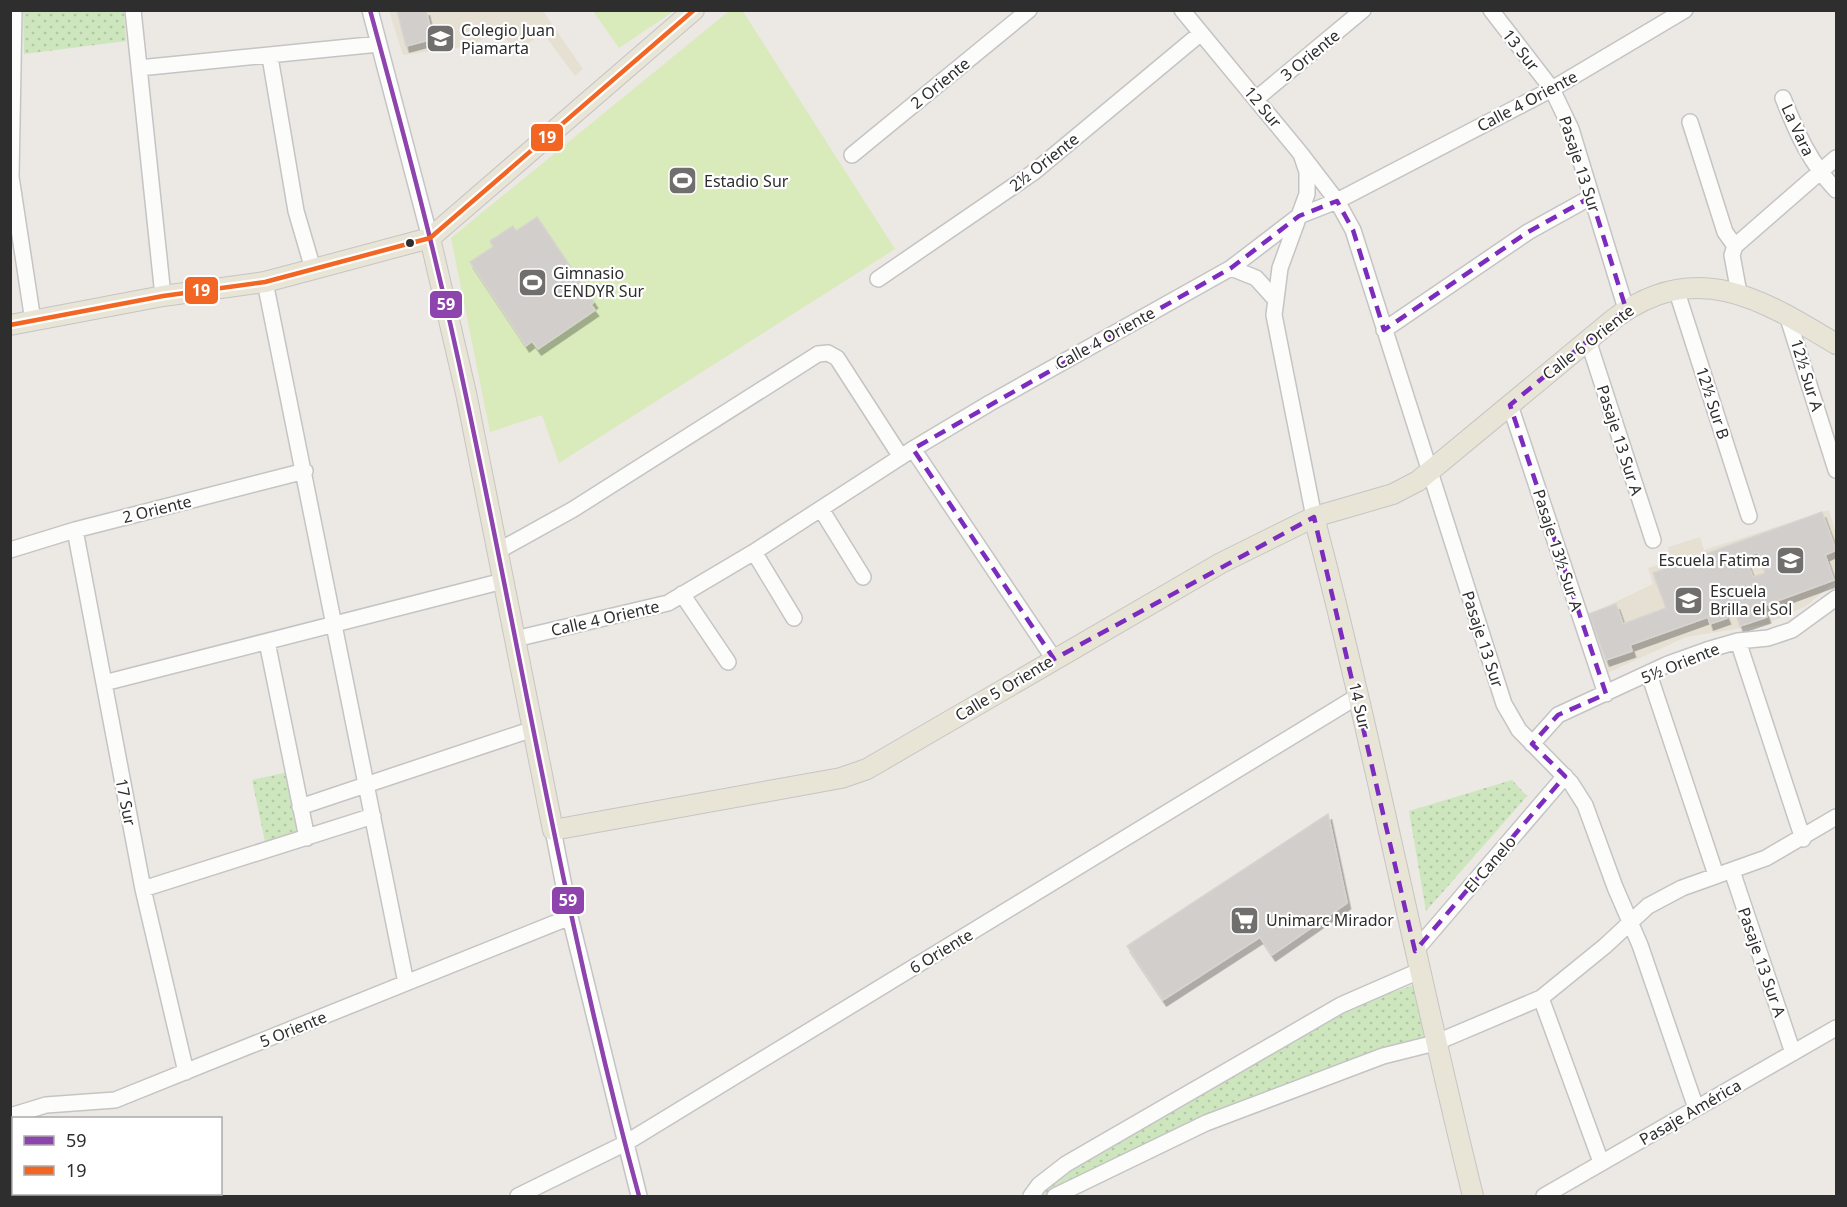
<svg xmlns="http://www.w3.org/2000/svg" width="1847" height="1207" font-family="'Noto Sans',sans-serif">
<defs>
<pattern id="grass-dots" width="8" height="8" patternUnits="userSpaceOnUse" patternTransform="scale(1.5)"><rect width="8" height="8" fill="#cee6be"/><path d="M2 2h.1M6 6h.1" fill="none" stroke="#b1c6a4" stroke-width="1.8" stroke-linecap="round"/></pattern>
<filter id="shadow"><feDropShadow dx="3.5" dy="6" stdDeviation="0" flood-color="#0004"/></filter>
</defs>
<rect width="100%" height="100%" fill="#ece8e4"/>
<path fill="#e6e0d3" d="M389,11h154l40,58 -8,7 -32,-43 -29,20 -13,-24 -31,17 -67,9z
M1829,510l7,25v46l-30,25 -39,18 -81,13 -81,37 -19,-58 67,-32 -5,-16 23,-7 -3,-14 32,-10 4,13z"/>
<path fill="url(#grass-dots)" d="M23,11h101l2,30 -102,13z
M293,771l14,67 -40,13 -15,-71z
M1512,780l15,16 -101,115 -17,-100z
M1417,984l12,53 -227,85 -156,74h-10l8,-10 298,-177z"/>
<path fill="#d9eabb" d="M742,10l153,239 -336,214 -17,-48 -52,17 -39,-194 278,-227z
M593,11h81l-55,37z"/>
<path fill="#d1cecb" stroke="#d7d4d0" stroke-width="1.5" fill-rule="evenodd" filter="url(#shadow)" d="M397,10h29l7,29 -27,7z
M537,217l57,85 -3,3 4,5 -57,39 -6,-8 -6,5 -56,-84 23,-15 -3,-6 23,-15 3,5z
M1822,512l14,38 -11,5 9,25 -71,26 4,11 -27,9 -5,-14 6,-2 -1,-4 -16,5 3,7 -17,6 -2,-7 -78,28 2,6 -26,9 -17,-46 27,-10 7,20 43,-16 -13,-35zM1758,552l7,21 -12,4 -8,-20z
M1328,814l19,89 -75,52 -12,-18 -97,63 -36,-54z"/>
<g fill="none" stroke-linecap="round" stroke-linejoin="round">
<defs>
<path id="minor" d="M14,10l-3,167 22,144
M133,10l30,286
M370,10l60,228
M1182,10l119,144 6,18v22l-27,74 -6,47 40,202
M1491,10l61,79 19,40 55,180
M270,57l26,154 17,58
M139,68l240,-24
M1783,98c14,35 27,65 53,92
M1256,99l107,-89
M1690,122l35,110 10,14
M1301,154l36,47 16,29 151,474 15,26 52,53 14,22 30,82 25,58 56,163
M852,155l177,-145
M1231,268l25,10 19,21
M878,279l156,-107 167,-139
M265,282l141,701
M1676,289l73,227
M1739,293l-7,-38 3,-9 101,-88
M1787,315l49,155
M1384,330l144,-98 63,-35
M1588,340l65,200
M1510,405l96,289
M913,449l141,210
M821,509l42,68
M75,530l68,359 43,183
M10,550l65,-20 230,-59
M498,551l74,-41 246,-156 10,-1 9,5 64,99
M754,552l40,66
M682,594l46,68
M515,639l153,-36 86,-51 159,-103 77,-46 241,-135 68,-52 38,-15 215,-112 133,-79
M1738,641l65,198
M267,642l40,196
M1649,674l67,201
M104,683l399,-102
M1532,744l26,-29 110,-51 39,-14 31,-9 30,-3 24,-8 44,-32
M300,807l233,-78
M553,830l17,87 69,279
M1732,871l61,182
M143,889l230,-73
M1415,951l150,-175
M1541,998l60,164
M10,1116l36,-11 69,-5 455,-183
M518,1196l106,-52 734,-448
M1031,1196l8,-11 27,-21 275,-159 78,-34
M1055,1196l151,-73 177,-67 52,-13 106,-45 64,-52 43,-40 34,-18 84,-30 70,-41
M1544,1196l292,-168"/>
<path id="major" d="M430,238l36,155 87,437 288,-52 26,-9 354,-206 93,-46 79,-23 25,-13 197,-163c81,-60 147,-19 221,26
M10,325l153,-29 102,-14 165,-44 264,-228
M1314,517c59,225 103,454 159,679"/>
</defs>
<use href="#minor" stroke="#c5c4c5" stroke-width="18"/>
<use href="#major" stroke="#c6c5c4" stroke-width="22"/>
<use href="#minor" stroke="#fcfcfb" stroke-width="15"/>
<use href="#major" stroke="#e8e4d6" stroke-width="20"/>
<defs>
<path id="bus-1" d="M370,10c35,128 69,256 96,386 57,267 101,537 173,800"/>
<path id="bus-2" d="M10,325l153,-29 102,-14 165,-44 264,-228"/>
</defs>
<use href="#bus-1" stroke="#fff" stroke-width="9"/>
<use href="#bus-2" stroke="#fff" stroke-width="9"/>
<use href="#bus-1" stroke="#8e44ad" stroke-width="4.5"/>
<use href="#bus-2" stroke="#f26522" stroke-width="4.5"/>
</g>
<path fill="none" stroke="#7b2cbf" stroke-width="4.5" stroke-dasharray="12 8" stroke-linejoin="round" d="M1591,197l35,112 -116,96 96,289 -48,21 -26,29 33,32 -150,175 -101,-434 -260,142 -141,-210 318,-181 68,-52 38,-15 16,29 31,100 144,-98z"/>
<defs>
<symbol id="school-square" viewBox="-11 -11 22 22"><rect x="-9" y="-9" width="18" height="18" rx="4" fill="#706f6e" stroke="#fff"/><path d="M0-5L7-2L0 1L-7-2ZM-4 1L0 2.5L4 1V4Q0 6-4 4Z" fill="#fff"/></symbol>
<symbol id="stadium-square" viewBox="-11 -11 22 22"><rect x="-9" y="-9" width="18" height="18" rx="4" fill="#706f6e" stroke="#fff"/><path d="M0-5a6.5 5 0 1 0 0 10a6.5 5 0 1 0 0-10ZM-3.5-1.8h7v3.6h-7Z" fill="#fff"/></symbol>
<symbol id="supermarket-square" viewBox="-11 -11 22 22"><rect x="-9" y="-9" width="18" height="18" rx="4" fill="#706f6e" stroke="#fff"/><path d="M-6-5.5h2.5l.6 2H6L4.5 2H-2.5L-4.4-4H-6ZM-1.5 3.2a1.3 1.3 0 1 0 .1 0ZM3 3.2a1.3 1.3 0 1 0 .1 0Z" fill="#fff"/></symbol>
</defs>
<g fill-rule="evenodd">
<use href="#school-square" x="424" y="22" width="33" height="33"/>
<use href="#stadium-square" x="666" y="164" width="33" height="33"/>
<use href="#stadium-square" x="516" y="266" width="33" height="33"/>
<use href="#school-square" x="1774" y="544" width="33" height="33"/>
<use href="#school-square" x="1672" y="584" width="33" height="33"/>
<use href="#supermarket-square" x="1228" y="904" width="33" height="33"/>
</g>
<circle fill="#2e2e2e" stroke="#fff" stroke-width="2" cx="410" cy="243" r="5"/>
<g text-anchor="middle" stroke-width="4.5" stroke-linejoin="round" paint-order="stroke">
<g font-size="16" fill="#2e2e2e" stroke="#fff" text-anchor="start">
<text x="461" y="36">Colegio Juan<tspan x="461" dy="18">Piamarta</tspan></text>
<text x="704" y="187">Estadio Sur</text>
<text x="553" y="279">Gimnasio<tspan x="553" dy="18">CENDYR Sur</tspan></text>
<text x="1770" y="566" text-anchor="end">Escuela Fatima</text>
<text x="1710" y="597">Escuela<tspan x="1710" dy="18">Brilla el Sol</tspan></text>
<text x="1266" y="926">Unimarc Mirador</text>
</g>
<g font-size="16" fill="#2e2e2e" stroke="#fff">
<text transform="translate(1521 50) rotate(52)" y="6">13 Sur</text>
<text transform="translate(1310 55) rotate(-39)" y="6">3 Oriente</text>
<text transform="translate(940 83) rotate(-39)" y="6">2 Oriente</text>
<text transform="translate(1527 101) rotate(-28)" y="6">Calle 4 Oriente</text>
<text transform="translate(1263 107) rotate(50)" y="6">12 Sur</text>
<text transform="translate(1798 130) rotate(65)" y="6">La Vara</text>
<text transform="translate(1044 162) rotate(-38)" y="6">2½ Oriente</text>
<text transform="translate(1580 164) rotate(72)" y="6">Pasaje 13 Sur</text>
<text transform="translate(1105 338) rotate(-29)" y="6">Calle 4 Oriente</text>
<text transform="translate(1588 342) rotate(-38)" y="6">Calle 6 Oriente</text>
<text transform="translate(1807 375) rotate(73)" y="6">12½ Sur A</text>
<text transform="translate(1713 403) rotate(72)" y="6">12½ Sur B</text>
<text transform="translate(1620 440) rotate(72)" y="6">Pasaje 13 Sur A</text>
<text transform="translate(157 509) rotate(-14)" y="6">2 Oriente</text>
<text transform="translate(1558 550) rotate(72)" y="6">Pasaje 13½ Sur A</text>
<text transform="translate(605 618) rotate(-13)" y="6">Calle 4 Oriente</text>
<text transform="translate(1483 639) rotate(72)" y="6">Pasaje 13 Sur</text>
<text transform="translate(1680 663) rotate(-22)" y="6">5½ Oriente</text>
<text transform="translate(1004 688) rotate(-31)" y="6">Calle 5 Oriente</text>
<text transform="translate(1360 706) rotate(77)" y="6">14 Sur</text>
<text transform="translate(126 802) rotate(79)" y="6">17 Sur</text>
<text transform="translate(1490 864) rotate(-49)" y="6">El Canelo</text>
<text transform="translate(941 951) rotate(-31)" y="6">6 Oriente</text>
<text transform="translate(1762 962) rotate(71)" y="6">Pasaje 13 Sur A</text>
<text transform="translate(293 1029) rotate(-22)" y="6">5 Oriente</text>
<text transform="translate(1690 1112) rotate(-30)" y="6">Pasaje América</text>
</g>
</g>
<g stroke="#fff" stroke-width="2">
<rect x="530" y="123" width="34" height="29" rx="6" fill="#f26522"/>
<rect x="184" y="276" width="35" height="29" rx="6" fill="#f26522"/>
<rect x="429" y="290" width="34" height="29" rx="6" fill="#8e44ad"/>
<rect x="551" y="886" width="34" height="29" rx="6" fill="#8e44ad"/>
</g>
<g font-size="16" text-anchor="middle" font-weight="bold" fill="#fff">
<text x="547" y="143">19</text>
<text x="201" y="296">19</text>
<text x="446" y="310">59</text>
<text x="568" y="906">59</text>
</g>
<rect width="1847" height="1207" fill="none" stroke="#2e2e2e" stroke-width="24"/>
<rect x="12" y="1117" width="210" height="78" fill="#ffffff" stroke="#ababab" stroke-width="1.5"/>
<rect x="24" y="1136" width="30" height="9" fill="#8e44ad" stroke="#ababab" stroke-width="1.5"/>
<text x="66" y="1147" font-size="18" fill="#2e2e2e">59</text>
<rect x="24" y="1166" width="30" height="9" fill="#f26522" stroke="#ababab" stroke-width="1.5"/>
<text x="66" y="1177" font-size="18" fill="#2e2e2e">19</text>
</svg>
